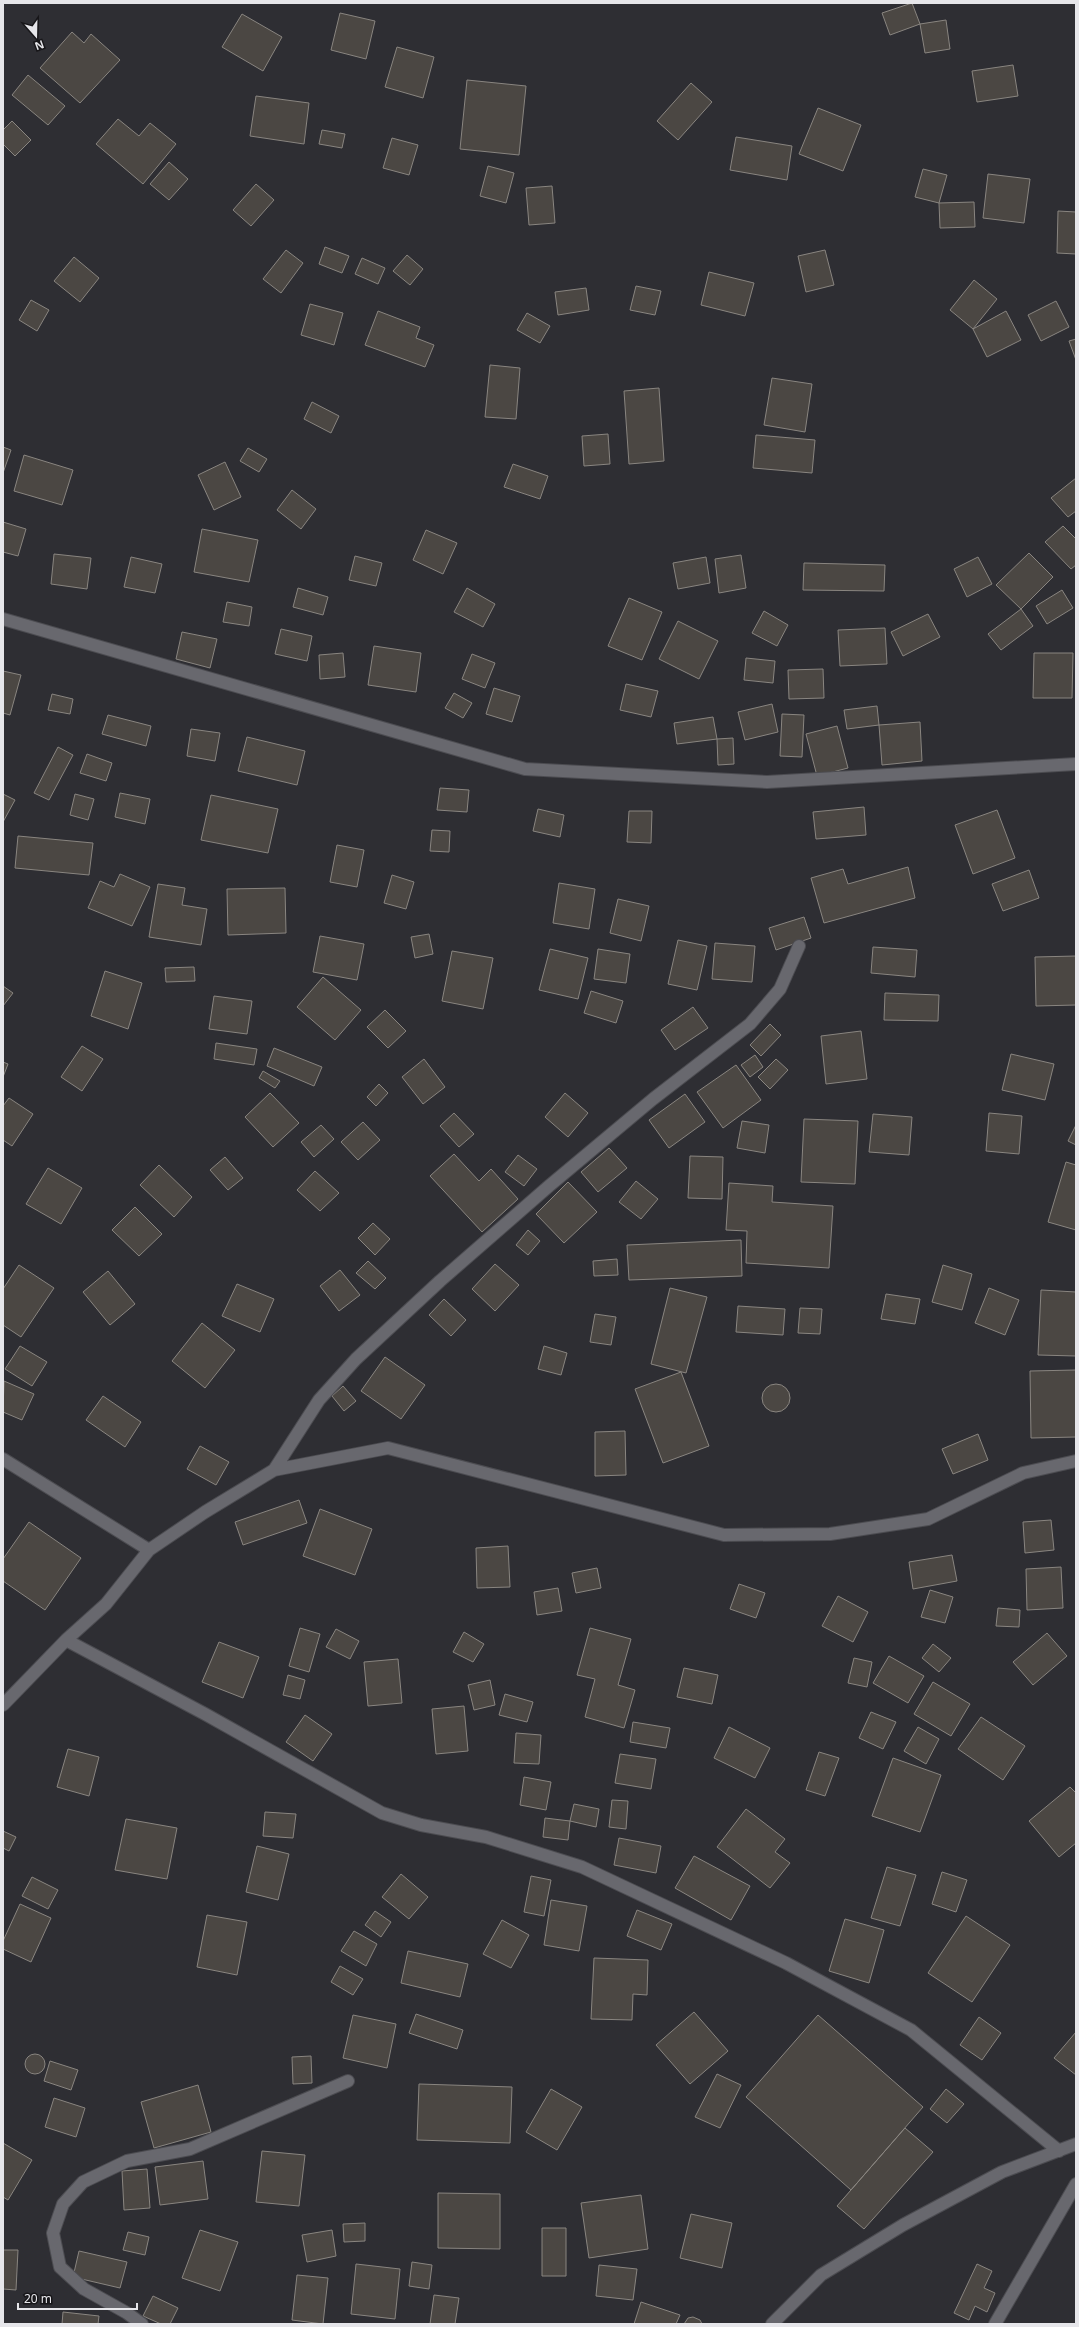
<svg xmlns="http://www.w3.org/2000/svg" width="1079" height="2327" font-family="'Noto Sans',sans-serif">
<rect width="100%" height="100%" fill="#2e2e33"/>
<path fill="#4b4743" stroke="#898580" d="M912,3l8,21 -30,11 -8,-22z
M340,13l35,8 -9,38 -35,-9z
M242,14l40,23 -19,34 -41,-24z
M946,20l4,29 -25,4 -5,-29z
M72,32l12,11 7,-9 29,26 -40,43 -40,-35z
M397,47l37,10 -11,41 -38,-11z
M1013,65l5,31 -41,6 -5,-31z
M28,75l37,31 -17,19 -36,-30z
M467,80l59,6 -7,69 -59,-6z
M691,83l21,19 -34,38 -21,-19z
M256,96l53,7 -5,41 -54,-8z
M818,108l43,17 -18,46 -44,-17z
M118,119l21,17 11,-13 26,21 -33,40 -47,-40z
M12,121l19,19 -16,16 -12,-12v-14z
M322,130l23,4 -3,14 -23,-4z
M736,137l56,9 -5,34 -57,-10z
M392,138l26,7 -9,30 -26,-7z
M169,162l19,17 -19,21 -19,-16z
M488,166l26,7 -8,30 -26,-7z
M923,169l24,6 -8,28 -24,-6z
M988,174l42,5 -6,44 -41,-5z
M256,184l18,16 -23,26 -18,-16z
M552,186l3,37 -26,2 -3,-37z
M974,202l1,25 -35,1 -1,-25z
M1058,211l18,1v42l-19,-1z
M325,247l24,9 -7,17 -23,-9z
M286,250l17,13 -22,30 -18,-14z
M825,250l9,35 -28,7 -8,-36z
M407,255l16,14 -13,16 -17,-14z
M74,257l25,21 -19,24 -26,-21z
M362,258l23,10 -7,16 -23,-10z
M709,272l45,11 -9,33 -44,-11z
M974,280l23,19 -24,30 -23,-19z
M636,286l25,5 -6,24 -25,-5z
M586,288l3,22 -31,5 -3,-23z
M31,300l18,10 -12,21 -18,-11z
M1056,301l13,26 -28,14 -13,-26z
M310,304l33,9 -9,32 -33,-10z
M378,311l42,16 -4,11 18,7 -9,22 -60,-22z
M1006,311l15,29 -34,17 -14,-28z
M527,313l23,13 -10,17 -23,-13z
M1076,339v21l-7,-19z
M490,365l30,3 -4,51 -31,-2z
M772,378l40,6 -7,48 -41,-7z
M659,388l5,73 -35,3 -5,-73z
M312,402l27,14 -8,17 -27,-14z
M608,434l2,30 -26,2 -2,-30z
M756,435l59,5 -3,33 -59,-5z
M3,447l8,3 -8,23z
M248,448l19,11 -8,13 -19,-11z
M24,455l49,15 -11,35 -48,-14z
M225,462l16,35 -27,13 -16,-35z
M513,464l35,12 -8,23 -36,-12z
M1076,478v33l-8,6 -17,-19z
M292,490l24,19 -15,20 -24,-19z
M3,522l23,7 -8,27 -15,-4z
M1063,526l13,13v26l-5,4 -26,-27z
M202,529l56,11 -9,42 -55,-10z
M426,530l31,13 -14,31 -30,-14z
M1029,553l24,24 -32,32 -25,-24z
M54,554l37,4 -4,31 -36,-5z
M741,555l5,33 -27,5 -4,-34z
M355,556l27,7 -6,23 -27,-6z
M131,557l31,7 -7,29 -31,-6z
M706,557l4,26 -32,6 -5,-26z
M978,557l14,27 -25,13 -13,-28z
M804,563l81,2 -1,26 -81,-1z
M298,588l30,9 -5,18 -30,-8z
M467,588l28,16 -12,23 -29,-15z
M1062,590l11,18 -26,16 -11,-18z
M629,598l33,14 -20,48 -34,-14z
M227,602l25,5 -3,19 -26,-4z
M1021,609l12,17 -32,24 -13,-16z
M764,611l24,14 -11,21 -25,-13z
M928,614l12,23 -37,19 -12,-24z
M678,621l40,20 -19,38 -40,-20z
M885,628l2,36 -47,2 -2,-36z
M281,629l31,7 -5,25 -32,-7z
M182,632l35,7 -7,29 -34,-9z
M374,646l47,7 -5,39 -48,-7z
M343,653l2,24 -25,2 -1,-24z
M1034,653h39l-1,45h-39z
M472,654l23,9 -10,25 -23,-9z
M746,658l29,3 -2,22 -29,-3z
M823,669l1,29 -35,1 -1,-29z
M3,671l18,4 -11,40 -7,-2z
M626,684l32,7 -7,26 -31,-7z
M494,688l26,8 -8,26 -26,-8z
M454,693l18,10 -9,15 -18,-10z
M52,694l21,5 -3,15 -22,-4z
M772,704l6,28 -33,8 -7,-28z
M877,706l2,19 -32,4 -3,-19z
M782,714l22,1 -2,42 -22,-1z
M108,715l43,11 -5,20 -44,-12z
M713,717l4,22 -40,5 -3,-21z
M920,722l2,39 -40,4 -3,-40z
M837,726l11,42 -31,8 -11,-42z
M191,729l29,4 -5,28 -28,-5z
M247,737l58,14 -8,34 -59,-14z
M733,738l1,26 -16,1 -1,-26z
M58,747l15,8 -24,45 -15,-7z
M87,754l25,9 -6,18 -26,-8z
M440,788l29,2 -2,22 -30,-2z
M120,793l30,6 -5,25 -30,-7z
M3,794l12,6 -12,22z
M75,794l19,5 -6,21 -18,-5z
M211,795l67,14 -10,44 -67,-13z
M864,807l2,28 -50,4 -3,-27z
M538,809l26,6 -4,22 -27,-6z
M997,810l18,48 -42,16 -18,-49z
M629,811h23l-1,32 -24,-1z
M432,830l18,1 -1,21 -19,-1z
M18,836l75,7 -4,32 -74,-7z
M337,845l27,5 -7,37 -27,-5z
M908,867l7,31 -91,25 -13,-45 32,-9 5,15z
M1029,870l10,28 -36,13 -11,-27z
M120,874l30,13 -18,39 -44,-18 12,-27 14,6z
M392,875l22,7 -8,27 -22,-6z
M559,883l36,6 -6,40 -36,-6z
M158,884l27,4 -3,17 25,4 -6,36 -52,-8z
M285,888l1,45 -58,2 -1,-46z
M618,899l31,7 -8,35 -31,-8z
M804,917l7,21 -35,12 -7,-22z
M429,934l4,20 -18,4 -4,-21z
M320,936l44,8 -7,36 -44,-8z
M678,940l29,6 -10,44 -29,-6z
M715,943l40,3 -3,36 -40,-3z
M873,947l44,3 -2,27 -44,-4z
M550,949l38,9 -10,41 -39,-9z
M598,949l32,5 -4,29 -32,-4z
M452,951l41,7 -10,51 -41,-8z
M1076,956v49l-40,1 -1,-49z
M194,967l1,14 -29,1 -1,-14z
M105,971l37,12 -14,46 -37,-13z
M323,977l38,33 -26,30 -38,-33z
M3,986l10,7 -10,13z
M591,991l32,10 -7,22 -32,-10z
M885,993l54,2 -1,26 -54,-1z
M214,996l38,5 -5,33 -38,-5z
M693,1007l15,21 -33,22 -14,-20z
M385,1010l21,21 -18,17 -21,-21z
M770,1024l11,11 -20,21 -11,-11z
M861,1031l6,48 -41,5 -5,-48z
M216,1043l41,6 -3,16 -40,-6z
M82,1046l21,13 -21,32 -21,-14z
M274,1048l48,19 -8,19 -47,-20z
M1011,1054l43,10 -9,36 -43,-10z
M755,1055l8,12 -13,10 -9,-12z
M424,1059l21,28 -22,17 -21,-27z
M776,1059l12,11 -18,19 -12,-12z
M3,1062l5,2 -5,13z
M736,1065l25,35 -38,28 -26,-36z
M263,1071l17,10 -5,7 -16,-10z
M379,1084l9,9 -12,13 -9,-9z
M270,1093l29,30 -26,24 -28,-30z
M565,1093l23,20 -20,24 -23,-20z
M685,1094l20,28 -36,26 -20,-28z
M9,1098l24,16 -21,32 -9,-6v-34z
M454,1113l20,21 -15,13 -19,-21z
M989,1113l33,3 -3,38 -33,-3z
M873,1114l39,3 -3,38 -40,-3z
M804,1119l54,2 -3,63 -54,-2z
M742,1121l27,4 -4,28 -28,-5z
M363,1122l17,18 -22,20 -17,-18z
M321,1125l13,14 -20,18 -13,-15z
M1076,1125v20l-8,-4z
M609,1148l18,20 -29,24 -17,-20z
M454,1154l25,27 12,-12 27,30 -36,33 -52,-56z
M518,1155l19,14 -13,17 -19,-14z
M690,1156l33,1 -1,42 -34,-1z
M225,1157l18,21 -15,12 -18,-20z
M1066,1162l10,3v65l-28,-8z
M159,1165l33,32 -18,20 -34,-32z
M48,1168l34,20 -21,36 -35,-20z
M315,1171l24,22 -19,18 -23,-21z
M636,1181l22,18 -17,20 -22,-17z
M568,1182l29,30 -33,31 -28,-29z
M729,1183l44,3 -1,16 61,4 -4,62 -83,-5 1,-32 -21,-1z
M135,1207l27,27 -23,22 -27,-26z
M373,1223l17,16 -15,16 -17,-17z
M528,1230l12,11 -12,14 -12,-10z
M741,1240l1,36 -113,4 -2,-35z
M617,1259l1,16 -24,1 -1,-15z
M368,1261l18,17 -11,11 -19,-16z
M495,1264l24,21 -24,26 -23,-22z
M19,1265l35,23 -33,49 -18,-12v-36z
M943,1265l29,9 -10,36 -30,-8z
M340,1270l20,25 -21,16 -19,-25z
M108,1271l27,33 -25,21 -27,-33z
M237,1284l37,15 -14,33 -38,-16z
M670,1288l37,9 -21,76 -35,-9z
M989,1288l30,12 -14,35 -30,-12z
M1041,1290l35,2v64l-38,-1z
M886,1294l34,5 -5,25 -34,-5z
M444,1299l22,21 -15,16 -22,-21z
M738,1306l47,3 -2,26 -47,-3z
M800,1308l22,1 -2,25 -22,-1z
M595,1314l21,3 -5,28 -21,-3z
M202,1323l33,27 -30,38 -33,-27z
M20,1346l27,16 -15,24 -27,-17z
M544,1346l23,7 -6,22 -23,-6z
M385,1357l40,28 -24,34 -40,-28z
M1076,1370v67l-45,1 -1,-67z
M681,1372l28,74 -46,17 -28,-74z
M4,1381l30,13 -12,26 -19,-8z
M762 1398a14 14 0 1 1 28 0a14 14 0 1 1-28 0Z
M343,1386l13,15 -12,10 -12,-15z
M103,1396l38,26 -16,25 -39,-27z
M625,1431l1,44 -31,1v-44z
M978,1434l10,26 -35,14 -11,-25z
M200,1446l29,16 -13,23 -29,-16z
M299,1500l8,23 -64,22 -8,-23z
M320,1509l52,20 -17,46 -52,-19z
M1051,1520l3,30 -29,3 -2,-31z
M29,1522l52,36 -36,52 -42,-29v-22z
M508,1546l2,41 -33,1 -1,-40z
M952,1555l5,26 -44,8 -4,-27z
M1061,1567l2,41 -36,2 -1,-41z
M597,1568l4,20 -25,5 -4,-20z
M739,1584l26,9 -9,25 -26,-9z
M558,1588l4,23 -25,4 -3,-23z
M930,1590l23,7 -8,26 -24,-6z
M838,1596l30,16 -15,30 -31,-16z
M998,1608l22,2 -1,17 -23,-1z
M300,1628l20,6 -11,38 -20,-6z
M590,1628l41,11 -13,46 17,5 -11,38 -39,-11 10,-38 -18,-4z
M336,1629l23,12 -9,18 -24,-12z
M464,1632l20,12 -11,18 -20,-10z
M1047,1633l20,23 -34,29 -20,-23z
M219,1642l40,15 -16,41 -41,-16z
M933,1644l18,14 -12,14 -17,-14z
M889,1656l35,20 -16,27 -35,-20z
M854,1658l18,4 -5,25 -19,-4z
M398,1659l4,44 -34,3 -4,-44z
M684,1668l34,7 -6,29 -35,-7z
M288,1675l17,5 -5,19 -17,-4z
M490,1680l5,25 -21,5 -6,-25z
M933,1682l37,22 -19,32 -37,-22z
M505,1694l28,8 -6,20 -28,-7z
M464,1706l4,45 -32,3 -4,-45z
M871,1712l25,10 -13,27 -24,-11z
M305,1715l27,19 -19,27 -27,-19z
M981,1717l44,29 -22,34 -45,-31z
M633,1722l37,6 -4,20 -36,-6z
M729,1727l41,21 -15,30 -41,-20z
M918,1727l21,12 -13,25 -22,-13z
M516,1733l25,2 -2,29 -25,-1z
M68,1749l31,8 -10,39 -32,-9z
M819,1752l20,6 -14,38 -19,-6z
M620,1754l36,5 -5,30 -36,-6z
M893,1758l48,17 -21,57 -48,-16z
M524,1777l27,5 -5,28 -26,-5z
M1070,1787l6,6v50l-17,14 -30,-36z
M612,1800l16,1 -2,28 -17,-2z
M574,1804l25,5 -3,18 -26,-6z
M746,1809l39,30 -10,13 15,11 -20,25 -53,-41z
M265,1812l31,2 -3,24 -30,-2z
M545,1818l25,3 -2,19 -25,-3z
M126,1819l51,9 -10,51 -52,-9z
M3,1831l13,6 -7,14 -6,-3z
M619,1838l42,8 -5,27 -42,-8z
M257,1846l32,8 -11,46 -32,-8z
M694,1856l56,30 -19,34 -56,-32z
M887,1867l29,8 -16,51 -29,-8z
M942,1872l25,8 -11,32 -24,-8z
M401,1874l27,23 -19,22 -27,-22z
M531,1876l20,4 -7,36 -20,-4z
M32,1877l26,13 -10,19 -26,-13z
M551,1900l36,6 -8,45 -35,-6z
M20,1904l31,14 -20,44 -28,-13v-8z
M637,1910l35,14 -11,26 -34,-14z
M375,1911l16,11 -10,15 -16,-12z
M207,1915l40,7 -10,53 -40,-8z
M966,1916l44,29 -38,57 -44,-29z
M845,1919l39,11 -15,53 -40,-12z
M502,1920l27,15 -18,33 -28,-14z
M354,1931l23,13 -11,22 -25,-15z
M408,1951l60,13 -8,33 -59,-14z
M594,1958l54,2 -1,35 -14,-1 -1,26 -41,-1z
M340,1966l23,13 -10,16 -22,-13z
M694,2012l34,39 -38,33 -34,-39z
M416,2014l47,16 -6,19 -48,-16z
M353,2015l43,9 -9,44 -44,-10z
M818,2015l105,92 -72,83 -105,-93z
M979,2017l22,16 -19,27 -22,-15z
M1076,2032v43l-22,-17z
M25 2064a10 10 0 1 1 20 0a10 10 0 1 1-20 0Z
M311,2056l1,27 -19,1 -1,-27z
M50,2061l28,9 -7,20 -27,-9z
M717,2074l24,11 -21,43 -25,-11z
M419,2084l93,3 -2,56 -93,-3z
M198,2085l13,47 -57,16 -13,-46z
M551,2089l31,18 -25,43 -31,-18z
M946,2089l18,15 -17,19 -17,-14z
M54,2098l31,10 -9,29 -31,-10z
M905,2128l28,24 -69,77 -27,-23z
M3,2143l29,17 -24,40 -5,-3z
M262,2151l43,4 -6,51 -43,-4z
M203,2161l5,38 -48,6 -5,-38z
M147,2169l3,39 -26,2 -2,-39z
M438,2193l62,1v55l-62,-1z
M641,2195l7,54 -59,9 -8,-55z
M691,2214l41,9 -10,45 -42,-10z
M365,2223v18l-21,1 -1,-18z
M542,2228h24v48h-24z
M200,2230l38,12 -18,49 -38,-13z
M332,2230l4,26 -29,6 -5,-27z
M128,2232l21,5 -4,18 -22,-5z
M3,2250h15l-2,40 -13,-1z
M79,2251l48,11 -7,26 -47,-11z
M412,2262l20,3 -3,24 -20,-3z
M356,2264l44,5 -5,50 -44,-5z
M977,2264l15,7 -8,17 11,5 -8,19 -12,-6 -6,14 -15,-7z
M599,2265l38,4 -4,31 -37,-4z
M297,2275l31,3 -5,46 -31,-4z
M434,2295l25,3 -4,26h-25z
M153,2296l25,12 -8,16h-9l-18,-8z
M641,2302l39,13 -4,9h-42z
M63,2312l36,4 -1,8h-36z
M693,2317l7,3 2,4h-18l4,-6z"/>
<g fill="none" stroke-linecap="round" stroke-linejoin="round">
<defs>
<path id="street" d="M3,619l522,150 242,13 309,-18
M3,1459l146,91
M274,1470l45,-70 37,-41 84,-78 109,-95 104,-87 97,-75 30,-35 19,-43
M66,1640l139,74 177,99 39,12 65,12 96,30 204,96 125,67 148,121
M3,1705l63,-65 40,-36 43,-54 56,-38 69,-42 114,-22 336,87 106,-1 98,-15 95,-46 53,-12
M142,2324l-15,-11 -43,-24 -24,-22 -7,-34 10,-29 20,-22 44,-21 63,-12 158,-68
M772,2324l49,-49 82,-50 99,-53 74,-28
M995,2324l81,-140"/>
</defs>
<use href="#street" stroke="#4c4c51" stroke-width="14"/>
<use href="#street" stroke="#68686e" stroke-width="12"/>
</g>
<rect width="1079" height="2327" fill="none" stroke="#e6e6ea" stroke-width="8"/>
<g transform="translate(36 36) rotate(160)" stroke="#171619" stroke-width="3" paint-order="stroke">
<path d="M0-3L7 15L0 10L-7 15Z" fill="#e6e6ea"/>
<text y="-6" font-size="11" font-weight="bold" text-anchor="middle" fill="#e6e6ea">N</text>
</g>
<path d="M18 2303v6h119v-6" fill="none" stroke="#e6e6ea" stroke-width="2"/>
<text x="24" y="2303" font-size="12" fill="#e6e6ea" stroke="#171619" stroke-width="3" paint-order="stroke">20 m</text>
</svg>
